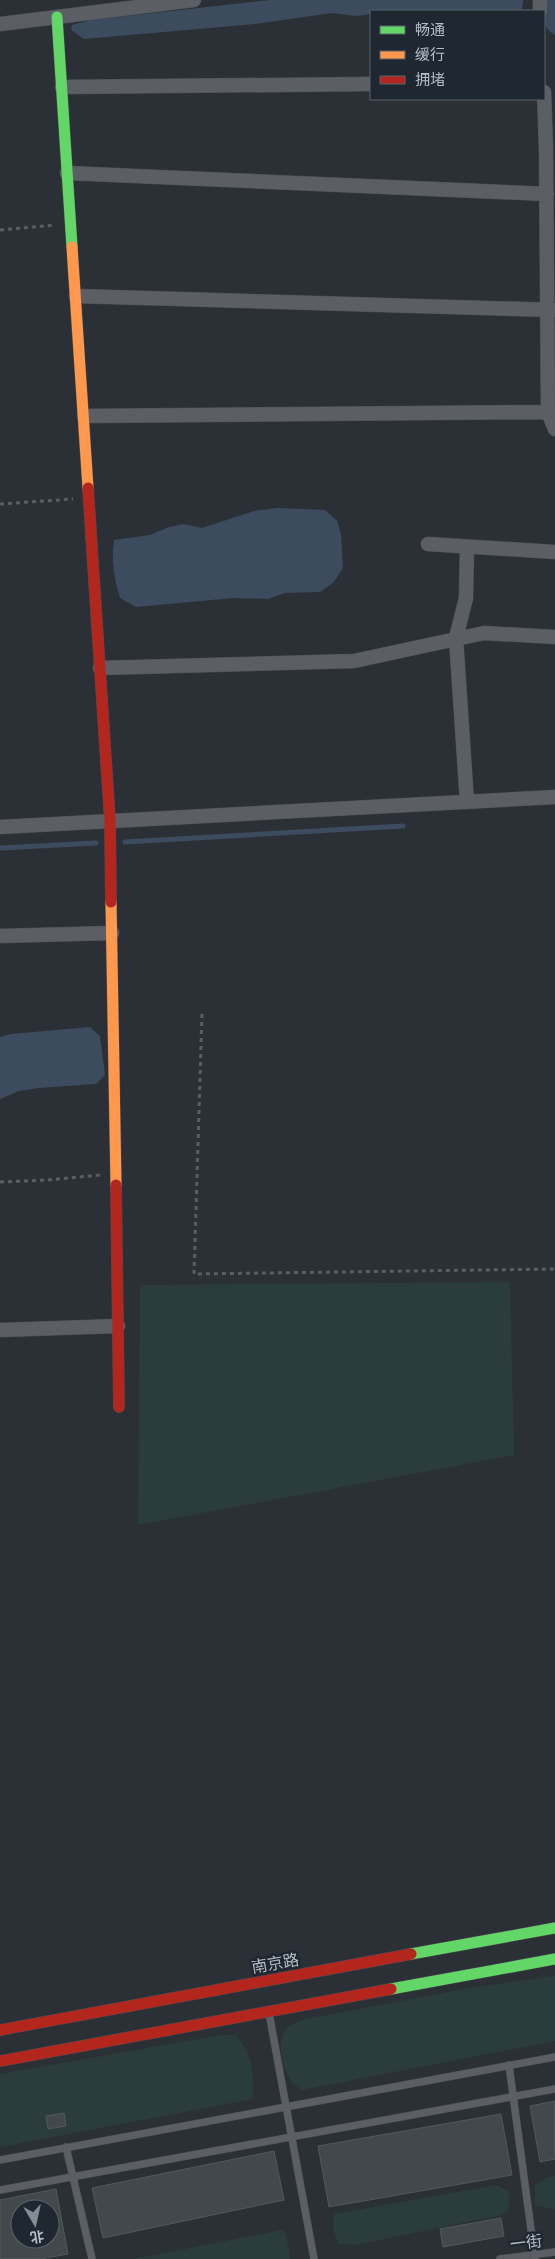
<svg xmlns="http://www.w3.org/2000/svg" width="555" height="2259" font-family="'Exo 2','Noto Sans SC',sans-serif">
<rect width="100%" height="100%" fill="#2b3036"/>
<path fill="#2b3c3d" d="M510,1282l4,173 -376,70 2,-240z
M555,1976v65l-254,49c-4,-4 -9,-7 -11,-11 -9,-13 -14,-41 -2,-52 5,-4 13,-6 18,-8l169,-32z
M221,2035h14c19,17 18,40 18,64l-253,48v-73z
M555,2176v33l-20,-3v-21l11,-7z
M497,2185l11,6 2,6 -2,13 -6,5 -147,30 -16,-1 -6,-15 1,-15z
M282,2230l4,4 4,25h-156z"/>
<path fill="#3c4b5e" d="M270,0h253l-1,11h-151v3l-14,2 -25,-3 -77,11 -171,15 -13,-9 1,-5 19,-5z
M544,0h11v35c-14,-6 -10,-22 -11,-35z
M277,508l48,2 12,11 4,13 2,34 -10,15 -13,9 -35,1 -17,6 -35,-1 -97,9 -16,-9c-6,-21 -9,-37 -6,-58l36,-5 19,-8 15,-3 18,4 52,-17z
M90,1027l10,9 5,39 -9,9 -57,4 -20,3 -19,8v-62l11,-3z"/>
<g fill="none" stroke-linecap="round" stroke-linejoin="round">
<path stroke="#3c4b5e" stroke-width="5" d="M125,842l278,-16
M0,848l96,-5"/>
</g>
<path fill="#43484d" stroke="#53585d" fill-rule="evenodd" d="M555,2101v58l-15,3 -10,-56z
M64,2113l2,13 -18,3 -2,-13z
M501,2114l11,61 -183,32 -11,-61z
M274,2151l10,49 -181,38 -11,-50z
M56,2189l12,65 -27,5h-41v-59zM20,2209h30v30h-30z
M501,2218l3,18 -61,11 -3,-18z"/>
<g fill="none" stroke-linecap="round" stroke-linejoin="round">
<defs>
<path id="lane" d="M269,2013l45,246
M509,2065l26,194
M66,2147l26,112
M0,2160l555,-103
M0,2190l555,-101
M500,2259l55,-7"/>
<path id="street" d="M540,0v11
M0,24l194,-24
M62,87l309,-3
M544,92l2,56 2,264 7,17
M67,173l480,21
M76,296l479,14
M84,416l464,-4
M428,544l127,8
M100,668l254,-7 130,-28 71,4
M467,802l-11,-164 10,-40 1,-51
M0,827l555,-30
M0,936l112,-3
M0,1330l118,-4"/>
<path id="fast" d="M57,17l15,230
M411,1954l144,-26
M391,1989l164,-30"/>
<path id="slow" d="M72,247l16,241
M111,902l5,283"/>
<path id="jam" d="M88,488l22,333 1,81
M116,1185l3,222
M0,2030l411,-76
M0,2061l391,-72"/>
</defs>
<use href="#lane" stroke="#494c51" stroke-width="8"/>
<use href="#street" stroke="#494c51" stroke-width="15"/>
<use href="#fast" stroke="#494c51" stroke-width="12"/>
<use href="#slow" stroke="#494c51" stroke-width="12"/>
<use href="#jam" stroke="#494c51" stroke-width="12"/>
<path stroke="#595e62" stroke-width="3" stroke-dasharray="4 4" stroke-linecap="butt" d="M0,230l55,-5
M0,504l73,-5
M202,1014l-8,260 361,-5
M0,1182l47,-2 53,-5"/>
<use href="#lane" stroke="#5b5e64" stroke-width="7"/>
<use href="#street" stroke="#5b5e64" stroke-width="14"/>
<use href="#fast" stroke="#63d668" stroke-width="11"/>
<use href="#slow" stroke="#ff974d" stroke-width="11"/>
<use href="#jam" stroke="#b3261e" stroke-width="11"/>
</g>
<g text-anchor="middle" stroke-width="5" stroke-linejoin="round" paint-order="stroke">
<g font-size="16" fill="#b6bdc7" stroke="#1f2730">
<text transform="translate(275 1963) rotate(-10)" y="6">南京路</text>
<text transform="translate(526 2242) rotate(-7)" y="6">一街</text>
</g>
</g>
<rect x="370" y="10" width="175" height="90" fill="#1f2730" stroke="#5b636c"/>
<rect x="380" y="26" width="25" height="8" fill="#63d668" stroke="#5b636c"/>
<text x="415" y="35" font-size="15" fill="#b6bdc7">畅通</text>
<rect x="380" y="51" width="25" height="8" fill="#ff974d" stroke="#5b636c"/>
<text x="415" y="60" font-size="15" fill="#b6bdc7">缓行</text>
<rect x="380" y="76" width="25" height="8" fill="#b3261e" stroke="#5b636c"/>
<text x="415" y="85" font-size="15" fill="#b6bdc7">拥堵</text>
<g transform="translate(35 2224) rotate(171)"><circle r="24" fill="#1f2730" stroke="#5b636c"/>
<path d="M0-4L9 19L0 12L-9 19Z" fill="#858c94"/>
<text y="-8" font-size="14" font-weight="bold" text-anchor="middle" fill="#b6bdc7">北</text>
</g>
</svg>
